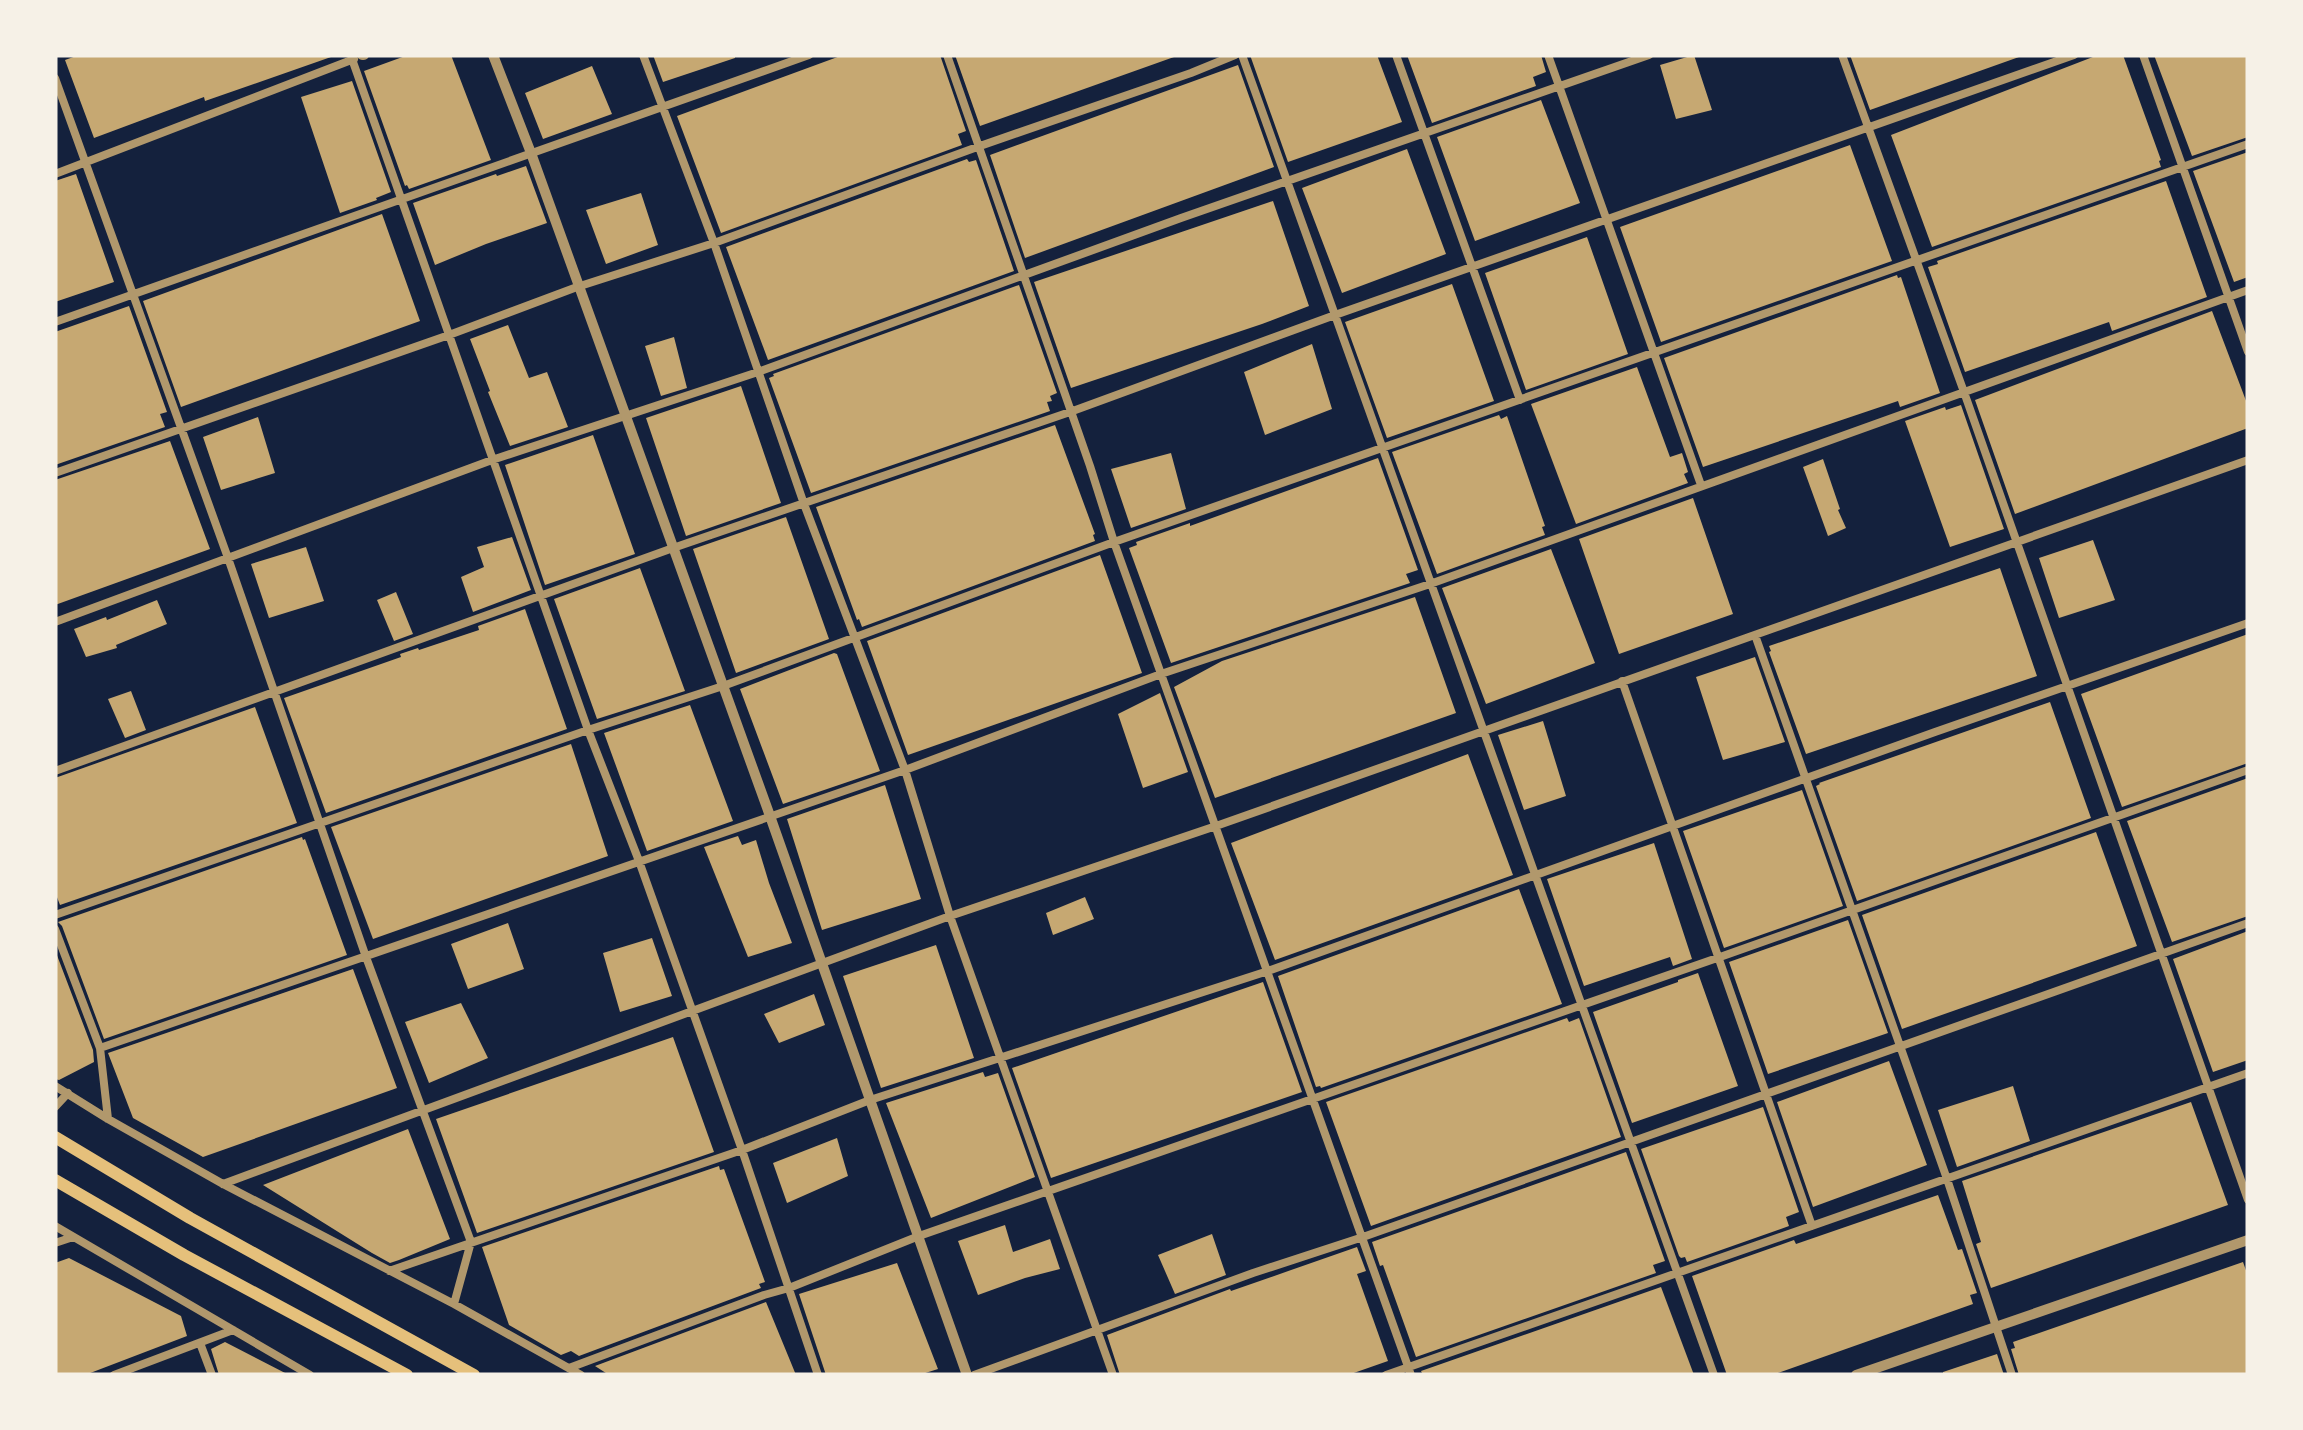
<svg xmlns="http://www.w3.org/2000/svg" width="2303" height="1430" font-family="Quicksand,sans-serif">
<rect width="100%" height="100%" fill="#14213d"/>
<path fill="#c6a872" d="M79,55h251l1,2 -126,44 -1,-4 -110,41 -29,-78z
M408,55h43l40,105 -82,29 -2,-4 -2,1 -41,-115z
M653,55h82v3l-72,24z
M843,55h97l26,76 -8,3 4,11 -241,88 -44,-117z
M955,55h219v2l-194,69z
M1250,55h127l25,67 -114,40z
M1407,55h134l5,17 -13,5 3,9 -104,37z
M1694,55l18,55 -36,9 -16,-54z
M1850,55h169v2l-149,53z
M2098,55h25l38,105 -2,1 2,6 -229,80 -41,-112z
M2154,55h94v82l-56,19z
M1238,65l36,102 -249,91 -35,-103z
M592,66l20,48 -69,25 -18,-46z
M352,81l39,111 -15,6 1,2 -37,13 -39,-116z
M1541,100l39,103 -105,38 -38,-104z
M1850,145l42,116 -231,81 -41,-115z
M1407,149l39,105 -104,39 -40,-105z
M2248,152v125l-14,5 -41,-111z
M967,159l2,3 7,-2 38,111 -246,89 -42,-113z
M526,166l21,57 -61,21 -51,21 -22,-62 83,-29 1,2z
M76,174l38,108 -59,20v-121z
M2166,181l41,116 -95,34 -3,-9 -144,50 -37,-105 10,-3 -1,-3z
M641,193l17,52 -52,19 -20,-54z
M1273,201l36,105 -47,18 -191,64 -37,-106z
M382,214l38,107 -239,86 -38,-106z
M1587,237l41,117 -102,36 -41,-117z
M1897,275l1,3 3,-1 39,116 -40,14 -2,-6 -195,66 -39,-109z
M1452,284l42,117 -107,37 -42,-116z
M1019,285l38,108 -7,3 2,5 -5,1 3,9 -239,82 -42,-115 5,-2 -1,-2z
M129,306l38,106 -7,2 5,13 -110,38v-133z
M2212,311l36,95v22l-233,86 -40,-114z
M508,325l21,53 18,-6 21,55 -58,19 -22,-54 2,-1 -20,-52z
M674,337l13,51 -26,8 -16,-50z
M1312,344l20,65 -67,26 -21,-63z
M1637,367l33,90 12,-4 6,19 -4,2 4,9 -112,41 -45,-120z
M741,386l40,117 -95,33 -40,-118z
M1961,405l43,124 -54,18 -45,-126 40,-14 1,3z
M1499,415l2,4 6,-3 38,110 -3,1 3,8 -108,39 -45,-122z
M258,417l17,56 -54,17 -18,-53z
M1055,425l40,109 -2,1 2,6 -233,86 -3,-8 -2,1 -41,-113z
M593,435l42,119 -90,31 -40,-120z
M170,441l40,108 -155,56v-125z
M1171,453l15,56 -55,19 -20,-59z
M1378,458l40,112 -12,4 4,9 -239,80 -42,-115 8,-3 -1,-3 54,-19v3z
M1823,459l17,50 -2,1 8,18 -18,8 -25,-69z
M1693,498l40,116 -114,40 -40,-115z
M786,517l43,122 -93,34 -43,-124z
M512,537l19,53 -58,22 -12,-35 23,-10 -7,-20z
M2093,540l22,60 -56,18 -20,-60z
M306,547l18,54 -55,17 -18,-54z
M1551,549l44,114 -109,41 -44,-116z
M1100,555l42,118 -234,82 -41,-114z
M640,568l45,123 -88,28 -43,-120z
M2000,568l37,108 -231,78 -37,-102 2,-1 -2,-5z
M396,592l17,42 -19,7 -17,-41z
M1415,597l41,116 -241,85 -41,-111 48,-26z
M157,600l10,24 -51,21 1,3 -31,9 -12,-28 32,-12 1,3z
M525,609l42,120 -241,84 -42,-115 117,-41 -1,-3 18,-6 1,2 60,-20 -1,-4z
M2248,634v129l-126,44 -41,-113z
M834,653l3,1 43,117 -97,33 -43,-115z
M1755,657l30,85 -62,18 -27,-83z
M131,691l15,39 -21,8 -17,-39z
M1160,693l28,79 -45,16 -25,-74z
M2050,702l41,116 -234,83 -41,-115 4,-2 -1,-1z
M690,705l43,116 -86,30 -43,-118z
M255,707l42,116 -237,82 -5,-13v-114z
M1543,721l23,75 -42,14 -26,-75z
M571,744l37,112 -235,83 -42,-112z
M1468,754l45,121 -238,85 -44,-117z
M2248,778v138l-76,26 -45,-121z
M885,785l36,114 -99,31 -35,-111z
M1802,790l41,116 -119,42 -41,-117z
M2096,832l41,114 -235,83 -40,-114z
M738,836l4,9 14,-5 13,43 23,60 -44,14 -44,-110z
M302,837l1,3 2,-1 42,116 -243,84 -42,-113 -4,-4z
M1654,843l38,116 -19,7 -3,-9 -86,29 -37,-107z
M1519,889l43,115 -241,84 -1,-2 -4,1 -38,-111z
M1085,897l9,22 -41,16 -7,-22z
M1848,920l40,113 -120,41 -39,-112z
M508,923l16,46 -56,20 -17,-45z
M2248,931v129l-35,12 -40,-113z
M652,938l20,58 -52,16 -17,-59z
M936,945l38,113 -93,30 -38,-112z
M55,950l38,100 1,12 -35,18 -4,-1z
M353,969l44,119 -194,69 -70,-39 -25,-65z
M1698,973l40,113 -106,37 -39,-111 85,-30v-2z
M1263,982l39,110 -251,86 -39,-110z
M814,994l11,31 -46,18 -15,-29z
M461,1003l27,55 -59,25 -24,-61z
M1567,1018l2,4 10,-4 42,119 -250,89 -45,-124z
M673,1037l41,115 -237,81 -41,-114z
M1889,1061l38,104 -114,42 -36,-105z
M983,1072l2,5 13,-4 37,104 -104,41 -45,-115z
M2013,1086l17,55 -73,26 -19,-57z
M2191,1102l37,103 -237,83 -15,-44 5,-2 -19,-61z
M1763,1107l36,105 -13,5 3,9 -102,36 -2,-5 -4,1 -2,-2 -38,-107z
M408,1129l42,110 -51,21 -9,3 -18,-10 -109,-68z
M837,1138l11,38 -61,27 -14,-40z
M1626,1152l39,109 -12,4 3,8 -240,84 -33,-92 -3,1 -8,-24z
M719,1166l1,4 4,-1 41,113 -6,2 2,4 -182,68 -8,-5 -10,4 -52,-30 -27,-78z
M1938,1195l20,55 4,-1 15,44 -7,2 3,9 -201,71h-45l-35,-99 102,-36 2,4z
M1005,1225l8,27 37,-13 10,30 -35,9 -47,17 -20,-54z
M1212,1234l14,41 -51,19 -17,-39z
M1357,1247l9,24 -9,3 31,87 -40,14h-228l-13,-40 123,-46 1,2z
M69,1258l112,58 6,20 -102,39h-30v-112z
M2243,1262l5,14v99h-229l-8,-26 4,-1 -2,-6z
M897,1263l41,106 -19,6h-93l-27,-81z
M1661,1287l33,88h-271l-2,-4z
M766,1302l30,73h-187l-14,-9z
M225,1342l64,33h-70l-8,-26z
M1997,1354l7,21h-61v-3z"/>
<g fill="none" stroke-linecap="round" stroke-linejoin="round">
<path stroke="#b1986c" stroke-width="8" d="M643,55l71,188 90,261 101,266 45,146 163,459
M947,55l143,411 24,76 297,833
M1242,55l472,1320
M1396,55l124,345
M1548,55l153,430
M1842,55l122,337 284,808
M2143,55l105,297
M352,59l236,671 51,131 103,289 76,225
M55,78l173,480 138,399 105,285 -17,62
M55,174l299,-115
M55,322l754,-267
M55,473l394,-138 128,-48 137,-44 266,-97 211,-73 44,-18
M55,622l437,-162 266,-88 423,-154 468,-163
M1755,635l192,544 65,196
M1622,681l190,545
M55,771l618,-223 397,-136 265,-97 739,-260
M55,915l533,-185 135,-44 391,-144 1134,-398
M55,929l45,119 8,71
M100,1048l805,-278 256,-96 269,-90 818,-294
M55,1086l53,33 115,65 231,120 127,71
M55,1107l13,-14
M223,1184l727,-268 266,-90 1032,-366
M55,1226l255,149
M55,1243l18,-6
M389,1271l353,-121 128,-50 398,-129 667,-239 313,-109
M200,1343l12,32
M569,1368l195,-73 25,-7 130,-52 801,-279 528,-187
M114,1375l119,-45
M974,1375l279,-102 110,-36 885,-314
M1386,1375l862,-302"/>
<path stroke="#b1986c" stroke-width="10" d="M362,55h2
M493,55l38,98 239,663 197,559
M1856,1375l392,-135"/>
<path stroke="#e5c07b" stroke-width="12" d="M55,1137l135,81 284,157
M55,1180l129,75 223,120"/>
</g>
<rect width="2303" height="1430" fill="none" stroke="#f6f1e7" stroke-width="115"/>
</svg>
